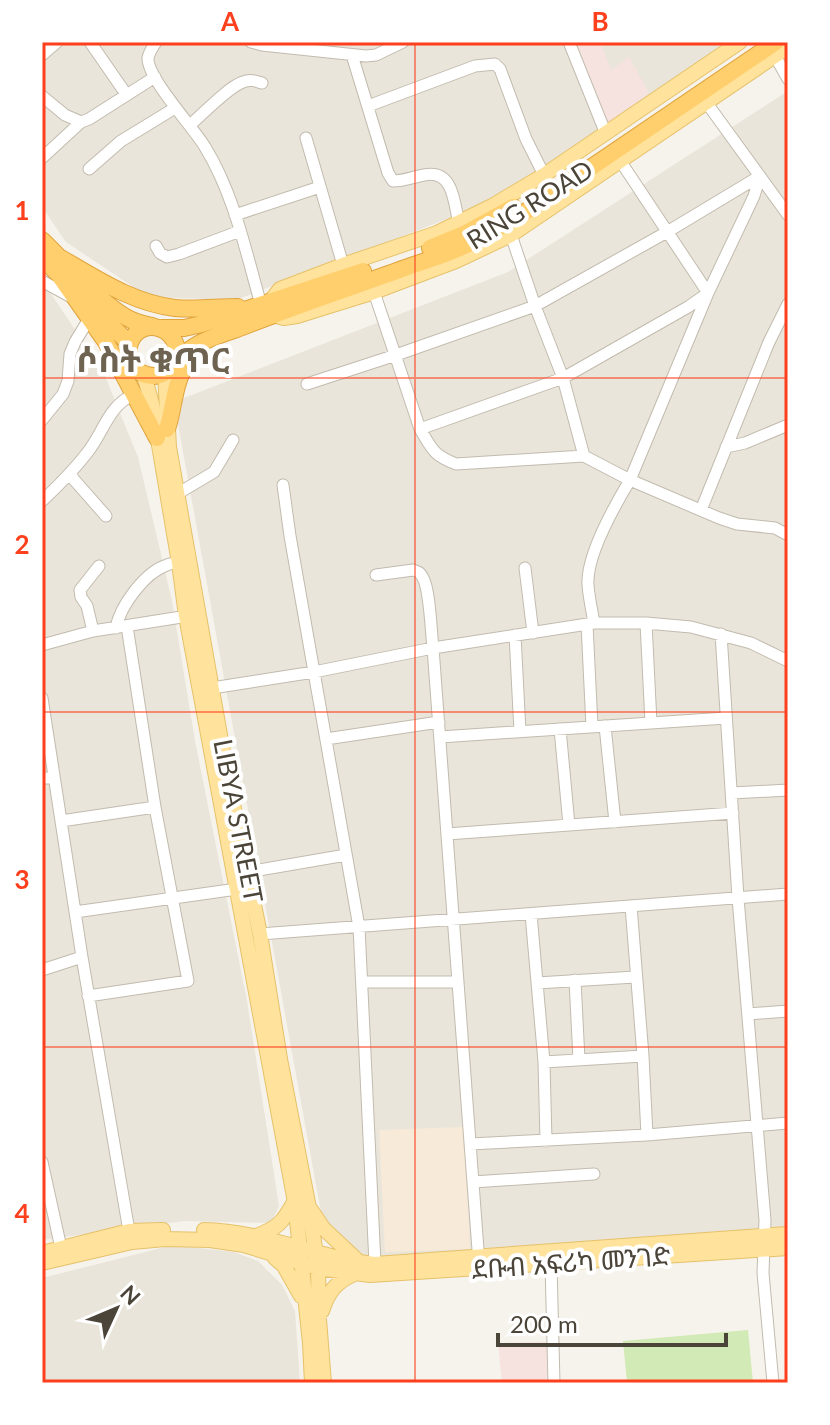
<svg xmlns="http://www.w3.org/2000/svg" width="830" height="1425" font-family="Lato,'Noto Sans Ethiopic',sans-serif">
<rect width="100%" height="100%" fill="#f6f3ec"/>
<path fill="#eae5da" d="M42,42h689l-198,144 -297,114 -88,-3 -82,-55 -24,-35z
M788,91v1136l-207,18 -213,12 -21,-7 -25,-32 -148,-816 334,-130z
M42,284l9,10 52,77 35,86 34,144 23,140 52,260 32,205 -8,17 -87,-2 -142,19z
M173,1245l61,7 24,9 24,24 13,26 5,72h-258v-105z"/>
<path fill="#f7ead8" d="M464,1127l6,122 -85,3 -6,-122z"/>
<path fill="#f6e3e0" d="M577,42h23l11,28 18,-13 20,36 -41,30 -33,-80z
M548,1342l3,41h-49l-4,-40z"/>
<path fill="#d2eab5" d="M748,1330l5,53h-126l-4,-42z"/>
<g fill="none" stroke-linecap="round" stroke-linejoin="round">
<defs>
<path id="minor" d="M90,42l36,52
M156,42c-3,5 -7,10 -8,16 -1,20 46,70 57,89 29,47 41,105 56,158
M251,42l11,3 104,11 10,-1 27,-13
M569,42l37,92
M42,55l15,-13
M352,55l36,118 5,8c11,0 20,-4 31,-6 30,-6 30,28 35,49
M775,56l13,23
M42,96l23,19 16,7 8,-3 66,-42
M706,102l82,113
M368,106l107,-40 20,-2 5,5 26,70 18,36
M190,125c13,-11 38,-38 53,-43 7,-3 13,-1 19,1
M306,138l37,127
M42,158l39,-36
M89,169l32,-28 54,-33
M235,215l85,-28
M511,235l24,71 28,72 21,78
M156,246l4,7 7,4 12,-3 61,-23
M42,281l31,17
M374,292l46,137c12,20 13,26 36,35l128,-8 46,24 89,38 18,6 38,4 13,7
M307,384l89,-29 139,-49 132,-74 93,-56
M42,420l21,-26 5,-13 2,-27 5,-12 14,-23
M420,429l143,-51 125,-71 20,-14 -87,-131
M726,447l19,-4 43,-18
M69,474l37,42
M283,485l7,51 69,391 16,337
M177,494l37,-22 19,-32
M42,501c17,-16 34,-33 48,-52 15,-21 19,-43 44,-55
M701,510l68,-168 19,-38
M525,568l8,65
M376,575l37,-5c6,2 7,2 10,8 7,12 8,54 10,70l46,615
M594,623c-2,-12 -5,-25 -6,-38 -2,-29 27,-80 42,-105l78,-187 46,-97 6,-20
M646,623l5,100
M587,624l5,103
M116,628c4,-22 29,-56 51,-63 4,-2 8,-2 12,-2
M93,631l-6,-25 -6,-9 -1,-7 19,-24
M721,634l17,264 27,322 -2,53 10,110
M515,635l5,97
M42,645l51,-14 101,-16
M212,688l102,-16 119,-24 161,-25h52l45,4 60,16 37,18
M42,698l40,259 47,274
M605,726l10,96
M560,729l9,96
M440,737l286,-19
M326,739l113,-17
M42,778h12
M732,793l56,-3
M61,821l94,-14
M447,834l286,-21
M247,872l99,-17
M631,906l12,150 4,79
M75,912l169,-24
M531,914l13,148 2,79
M260,934l528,-40
M42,970l40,-13
M575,980l4,80
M362,982h96
M537,983l98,-6
M88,996l100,-15 -33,-174 -28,-181
M748,1014l40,-3
M544,1062l99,-6
M470,1144l177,-9 141,-12
M42,1162l19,86
M473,1182l121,-8
M551,1264l3,119"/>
<path id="major" d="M270,302l10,-13 63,-24 94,-32 55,-27 52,-31 196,-133
M273,315l11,3 13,-2 77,-24 82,-31 55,-26 277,-188
M165,373l4,74 59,333 32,154 20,125 29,149 9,60 1,51 5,64
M144,375l8,29 27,159 7,53 109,586 15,141 2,40
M311,1210l12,18 33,31
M204,1230c59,1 113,28 171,34l413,-30
M256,1236c22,-8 27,-14 38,-34
M42,1253l87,-22 34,-1
M275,1258l9,8 17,30
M42,1263l90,-21 33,-3 45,1 34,5 74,23 52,7 418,-27
M322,1311c6,-19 14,-29 32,-37"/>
<path id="highway" d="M42,240c23,22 64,70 92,81 6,2 12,4 18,5
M430,248l34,-14 49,-27
M59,257c37,21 73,46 116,51 21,2 42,-1 63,-1
M42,258l87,85
M61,278l45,64 51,96
M161,328h23l18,-4 161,-53
M175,362c11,-33 -34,-49 -45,-19 -6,16 6,33 24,33 16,0 25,-20 38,-28 13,-9 30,-14 45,-19 53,-21 107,-39 160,-58 21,-8 43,-14 63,-23 25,-11 47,-25 70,-39l246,-167
M167,429c7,-20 7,-48 20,-65 2,-4 7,-6 10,-9"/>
</defs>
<use href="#minor" stroke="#c2bbae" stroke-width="13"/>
<use href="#major" stroke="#e6c16a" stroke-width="16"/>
<use href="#highway" stroke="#e0a43c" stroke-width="18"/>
<use href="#minor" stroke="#fff" stroke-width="11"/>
<use href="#major" stroke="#ffe39c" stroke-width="14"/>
<use href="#highway" stroke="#ffcf6e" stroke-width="16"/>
</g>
<path fill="none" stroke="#fc3f1d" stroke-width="2" stroke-opacity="0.55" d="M415,42v1341M42,378h746M42,712h746M42,1047h746"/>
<g text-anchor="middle" stroke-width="8" stroke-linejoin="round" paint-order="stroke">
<g font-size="26" fill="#4b4439" stroke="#fff">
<text transform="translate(530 205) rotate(-32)" y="9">RING ROAD</text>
<text transform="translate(238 821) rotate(79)" y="9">LIBYA STREET</text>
<text transform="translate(571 1263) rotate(-4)" y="9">ደቡብ አፍሪካ መንገድ</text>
</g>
<g font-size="34" font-weight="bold" fill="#6e6250" stroke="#fff">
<text x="153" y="372">ሶስት ቁጥር</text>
</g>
</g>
<rect width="830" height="1425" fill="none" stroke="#ffffff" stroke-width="88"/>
<g transform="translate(116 1309) rotate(46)" stroke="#ffffff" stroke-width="6" paint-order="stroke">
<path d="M0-6L14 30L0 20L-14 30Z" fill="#4b4439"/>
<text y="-12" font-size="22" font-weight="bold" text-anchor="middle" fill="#4b4439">N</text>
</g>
<path d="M498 1333v12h228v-12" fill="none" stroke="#4b4439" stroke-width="4"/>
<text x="510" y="1333" font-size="24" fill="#4b4439" stroke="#ffffff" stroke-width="6" paint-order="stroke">200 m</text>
<rect x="44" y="44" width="742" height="1337" fill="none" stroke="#fc3f1d" stroke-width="3"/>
<g font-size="26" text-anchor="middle" font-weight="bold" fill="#fc3f1d">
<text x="230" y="31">A</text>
<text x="600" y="31">B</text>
<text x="22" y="220">1</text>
<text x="22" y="554">2</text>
<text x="22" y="889">3</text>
<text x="22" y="1223">4</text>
</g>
</svg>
